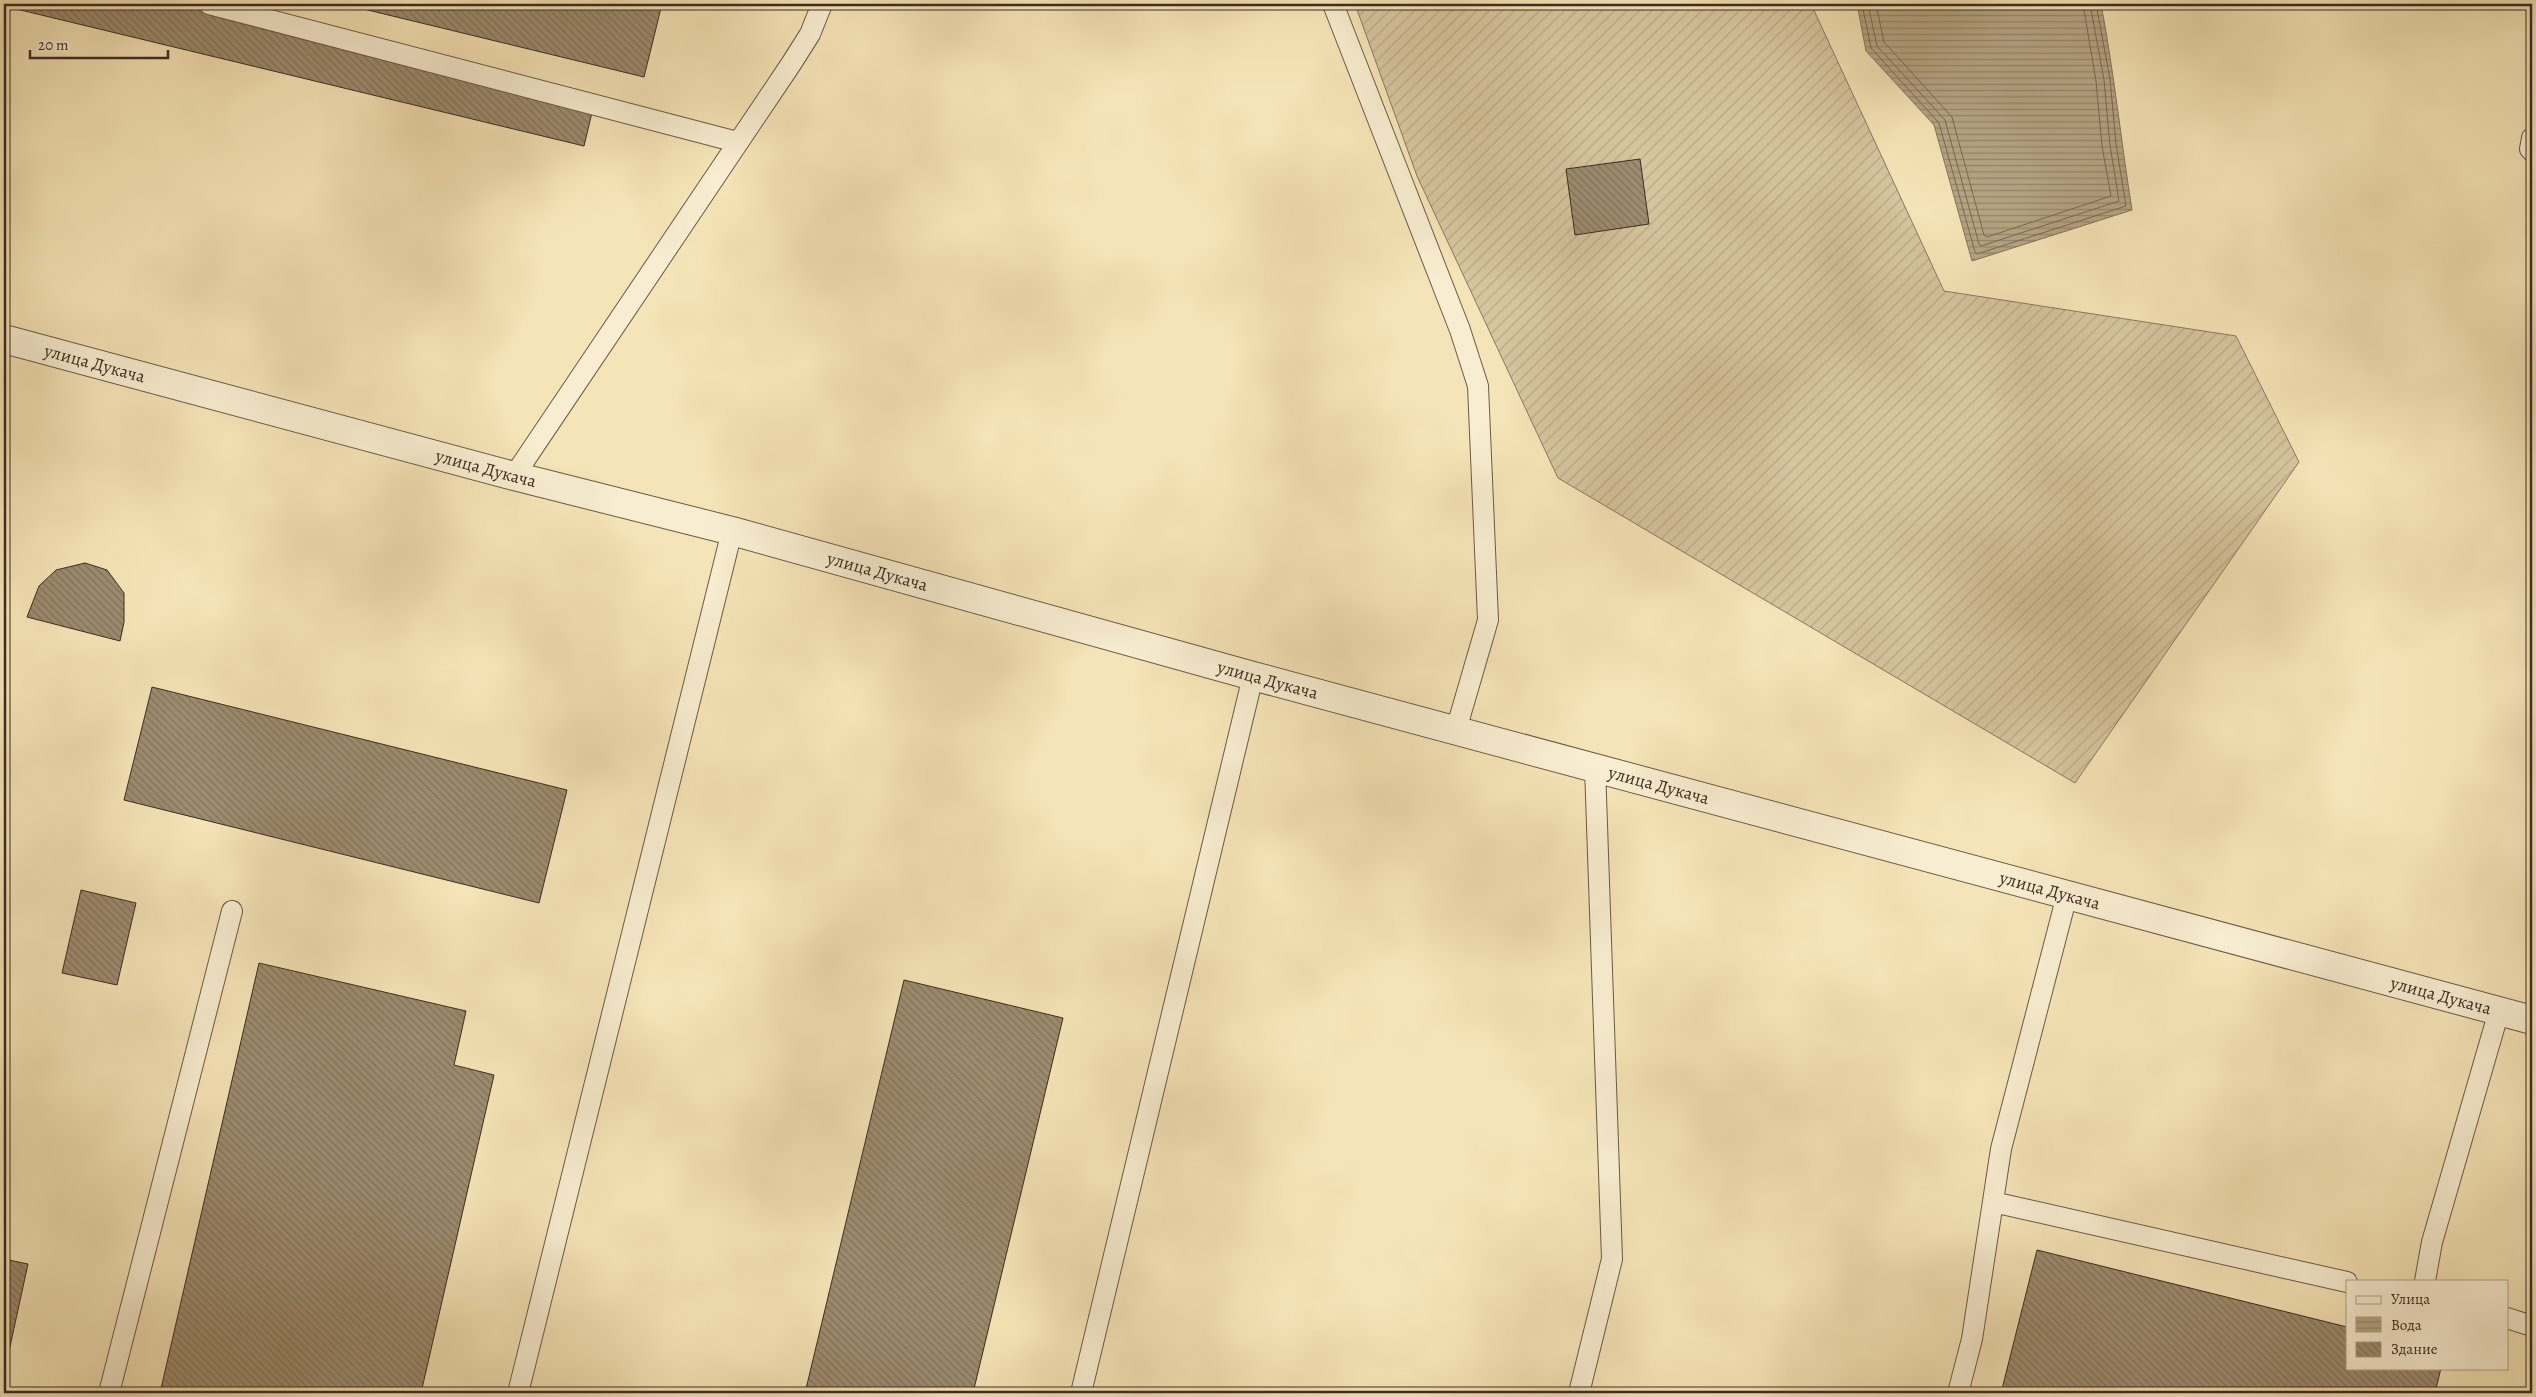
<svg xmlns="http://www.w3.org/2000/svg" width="2536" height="1397" font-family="Alegreya,serif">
<defs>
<pattern id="garden-furrows" width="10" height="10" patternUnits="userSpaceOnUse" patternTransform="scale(1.25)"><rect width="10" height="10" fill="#d6c59e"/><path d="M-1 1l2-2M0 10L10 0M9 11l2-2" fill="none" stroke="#b9a988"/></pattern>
<pattern id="water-rules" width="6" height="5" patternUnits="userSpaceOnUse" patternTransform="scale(1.25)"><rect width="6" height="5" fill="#b6a584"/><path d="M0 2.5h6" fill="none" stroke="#95876c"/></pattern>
<pattern id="building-back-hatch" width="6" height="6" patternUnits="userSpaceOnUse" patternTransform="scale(1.25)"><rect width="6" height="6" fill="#9d8c6f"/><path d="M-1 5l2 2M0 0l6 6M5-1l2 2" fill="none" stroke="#81735b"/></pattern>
</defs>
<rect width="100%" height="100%" fill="#f5e4b7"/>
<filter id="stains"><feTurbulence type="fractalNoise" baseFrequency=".004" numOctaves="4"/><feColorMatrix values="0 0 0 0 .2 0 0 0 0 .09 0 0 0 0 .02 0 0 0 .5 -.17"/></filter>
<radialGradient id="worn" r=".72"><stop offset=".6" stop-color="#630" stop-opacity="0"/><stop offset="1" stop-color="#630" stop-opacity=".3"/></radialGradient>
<path fill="url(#garden-furrows)" stroke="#8a7860" d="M1355,4h456l133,287 292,45 63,126 -224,321 -517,-305 -141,-302z"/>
<path fill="url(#water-rules)" stroke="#86755d" d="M1857,4h244c13,68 20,137 31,206l-160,51 -38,-136 -68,-74z"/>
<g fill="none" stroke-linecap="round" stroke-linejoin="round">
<path stroke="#7a6853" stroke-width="1" d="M1862,4l9,44 68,75 36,129 2,2 149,-48 -10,-62 -6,-65 -14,-75
M1868,4l9,42 68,74 34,124 2,2 138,-45 -9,-56 -6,-65 -14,-76
M1876,4l8,38 68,75 32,118 3,2 124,-41 -9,-50 -6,-65 -13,-77"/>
</g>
<path fill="url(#building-back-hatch)" stroke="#3d2c22" d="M4,4h189l402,96 -11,46 -580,-140z
M343,4h319l-18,73z
M1640,159l9,65 -74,11 -9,-66z
M85,563l22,7 17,23v29l-4,19 -93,-24 12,-31 17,-16z
M152,687l415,103 -28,113 -415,-103z
M81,890l55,13 -19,82 -55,-12z
M259,963l207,48 -12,54 40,10 -73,318h-261z
M904,980l159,38 -90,375h-168z
M2037,1250l310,77v41h94l-6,25h-434z
M4,1259l24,5 -24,110z"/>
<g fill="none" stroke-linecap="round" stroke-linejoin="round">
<defs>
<path id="lane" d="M209,4l528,138
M1333,4l127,326 18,56 10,234 -32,110
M2532,138l-2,11 2,2
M514,476l277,-412 19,-30 12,-30
M1993,1202l354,80
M2425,1281l7,-39 67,-231
M2507,1318l25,8
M109,1393l123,-482
M518,1393l214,-862
M1081,1393l172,-717
M1579,1393l33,-134 -17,-492
M1958,1393l14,-54 29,-190 66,-254"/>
<g id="street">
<path id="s1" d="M4,339l510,137 218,55 521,145 1279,344"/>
</g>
</defs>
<use href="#lane" stroke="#6b5a47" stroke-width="22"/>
<use href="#street" stroke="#6b5a47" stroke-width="30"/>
<use href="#lane" stroke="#f8edd0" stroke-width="20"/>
<use href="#street" stroke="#f8edd0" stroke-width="28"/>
</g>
<g text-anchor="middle" stroke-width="4" stroke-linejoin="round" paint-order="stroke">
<g font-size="18" fill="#3d2c22" stroke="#f8edd0">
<text dy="6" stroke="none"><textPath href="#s1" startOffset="94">улица Дукача</textPath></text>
<text dy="6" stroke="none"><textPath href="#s1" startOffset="499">улица Дукача</textPath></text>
<text dy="6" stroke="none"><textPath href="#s1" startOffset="904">улица Дукача</textPath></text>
<text dy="6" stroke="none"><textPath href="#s1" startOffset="1309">улица Дукача</textPath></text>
<text dy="6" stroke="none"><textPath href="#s1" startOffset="1714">улица Дукача</textPath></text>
<text dy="6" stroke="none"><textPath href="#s1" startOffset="2119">улица Дукача</textPath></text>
<text dy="6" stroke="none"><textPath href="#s1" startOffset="2524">улица Дукача</textPath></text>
</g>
</g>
<rect width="2536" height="1397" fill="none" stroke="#f5e4b7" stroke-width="20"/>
<rect x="5" y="5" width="2526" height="1387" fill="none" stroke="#3d2c22" stroke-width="2.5"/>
<rect x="10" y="10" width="2516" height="1377" fill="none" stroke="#3d2c22"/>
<rect x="2346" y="1280" width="162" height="90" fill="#f8edd0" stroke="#ada08a"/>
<rect x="2356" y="1296" width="25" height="8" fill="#f8edd0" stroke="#ada08a"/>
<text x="2391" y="1304" font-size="15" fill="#3d2c22">Улица</text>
<rect x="2356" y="1317" width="25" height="15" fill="url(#water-rules)" stroke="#ada08a"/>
<text x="2391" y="1330" font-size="15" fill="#3d2c22">Вода</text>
<rect x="2356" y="1342" width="25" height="15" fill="url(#building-back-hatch)" stroke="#ada08a"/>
<text x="2391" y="1354" font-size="15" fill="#3d2c22">Здание</text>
<path d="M30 50v8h138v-8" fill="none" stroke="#3d2c22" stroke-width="2.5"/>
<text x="38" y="50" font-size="15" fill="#3d2c22" stroke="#f8edd0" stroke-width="4" paint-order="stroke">20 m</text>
<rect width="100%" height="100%" filter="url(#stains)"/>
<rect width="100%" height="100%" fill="url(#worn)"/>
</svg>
